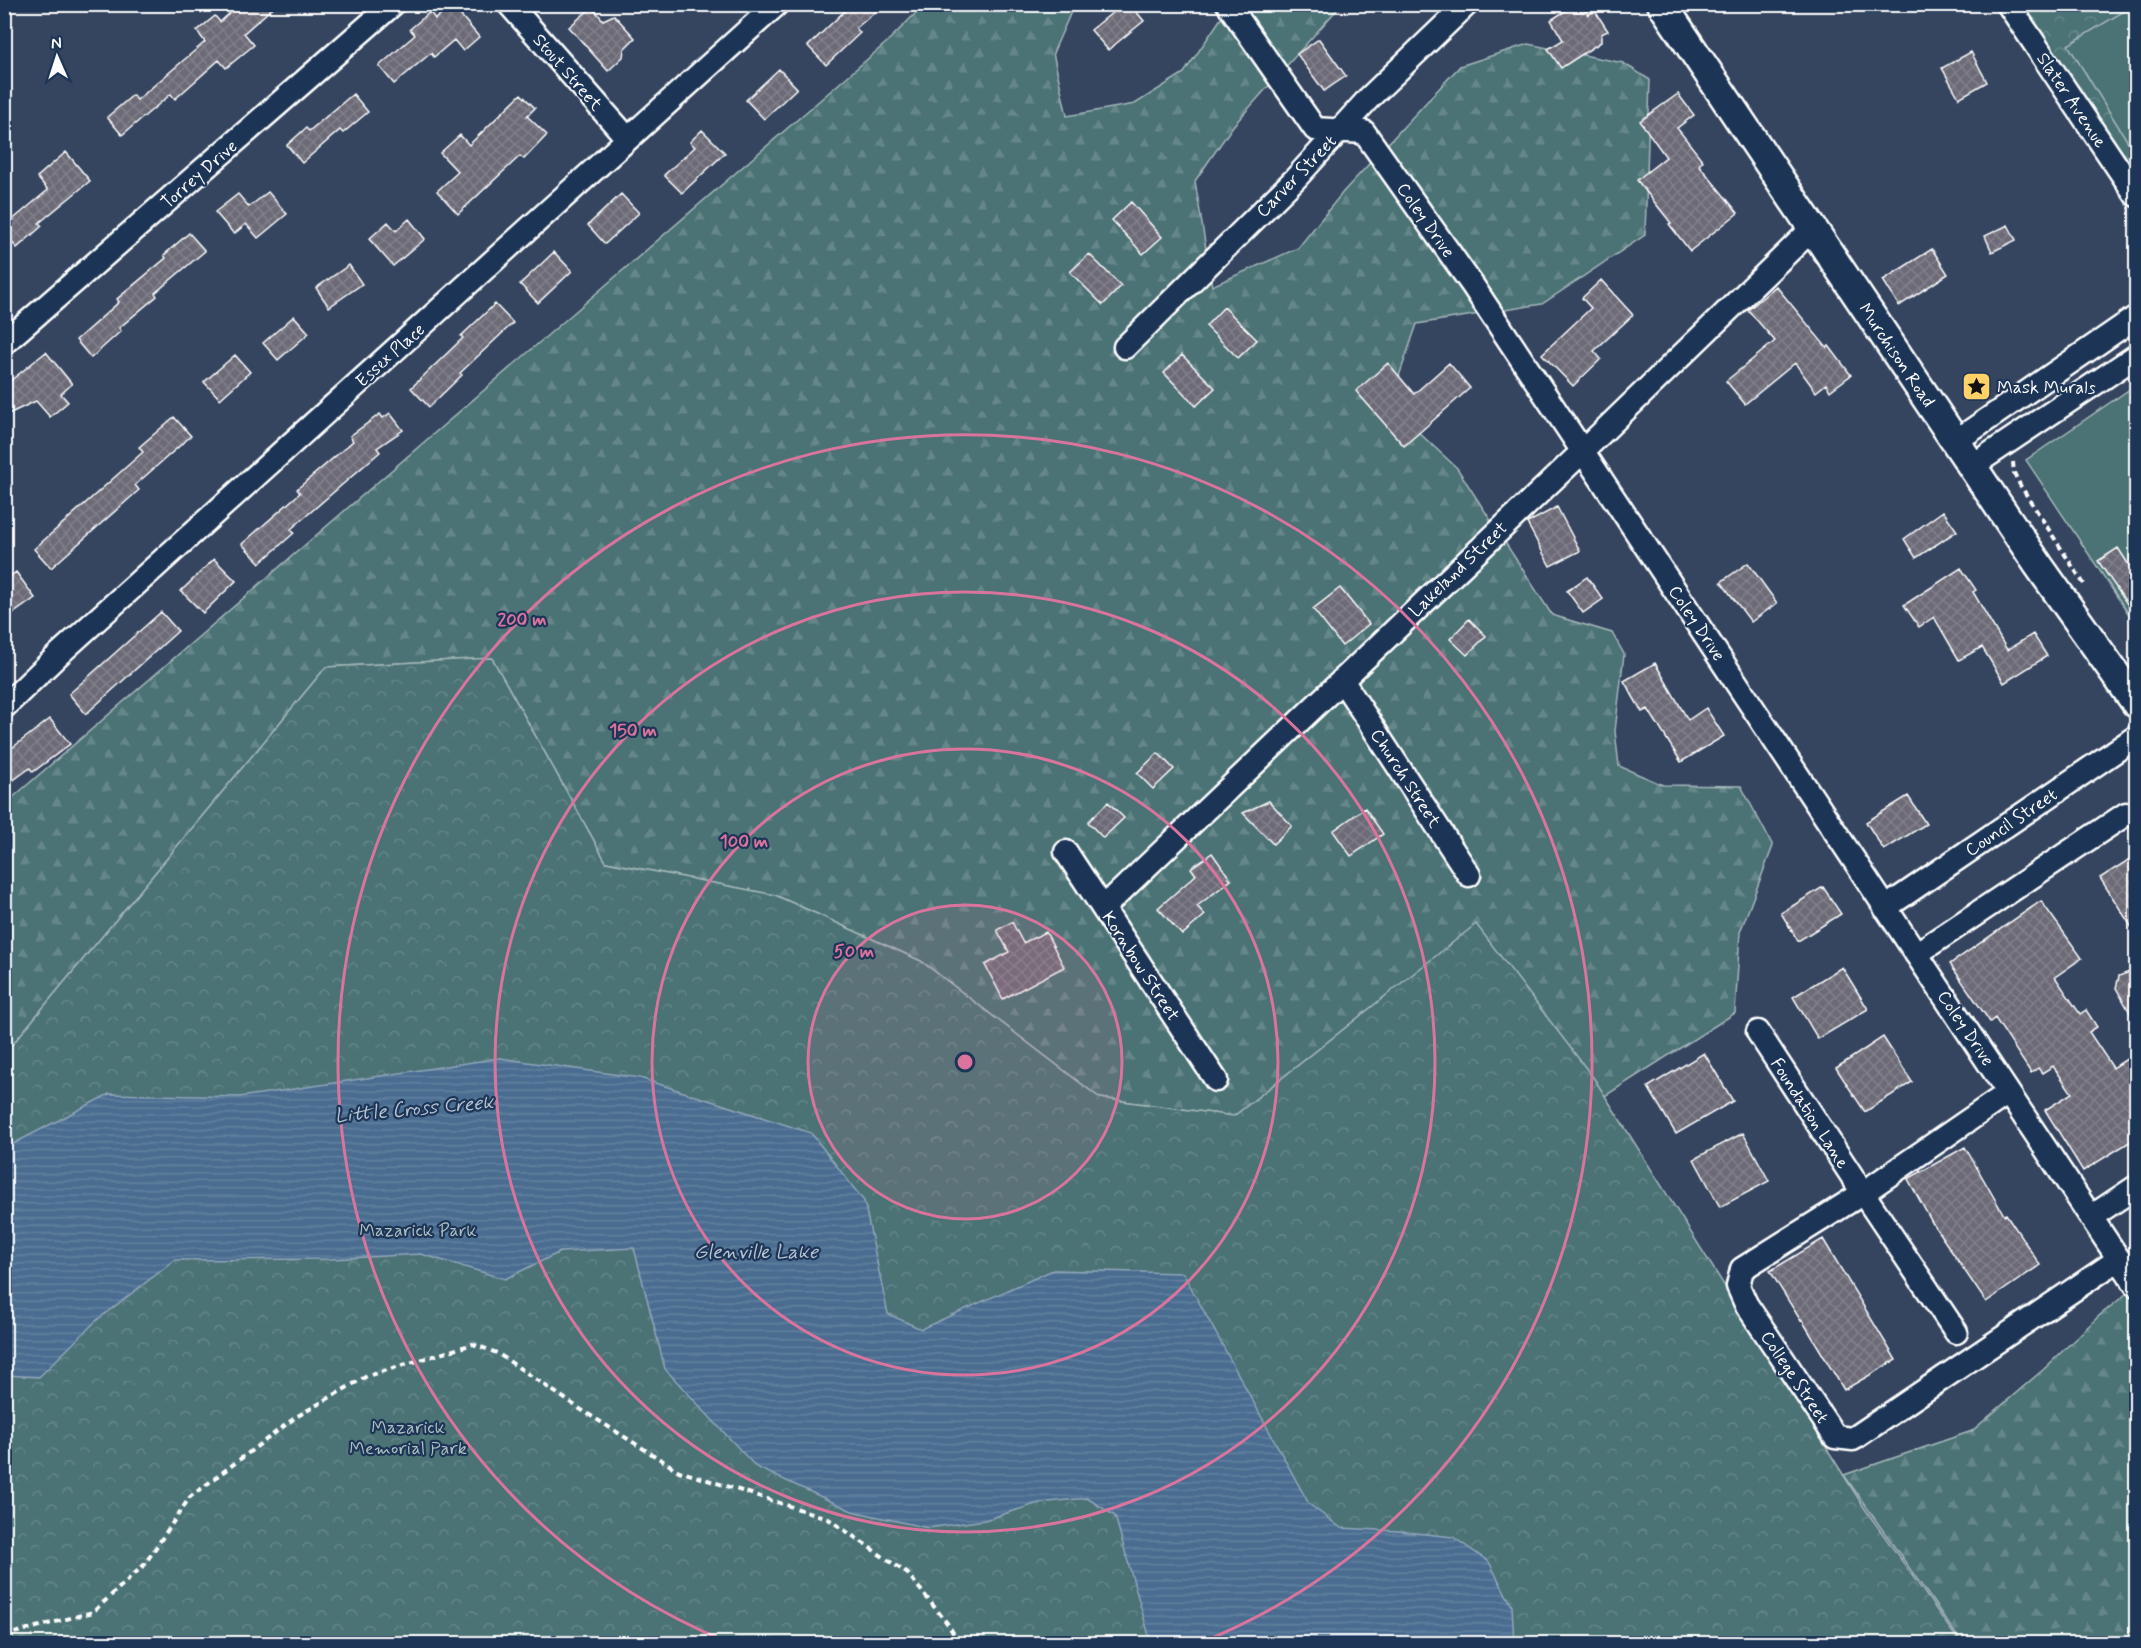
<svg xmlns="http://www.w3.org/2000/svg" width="2141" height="1648" font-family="Mynerve,sans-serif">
<defs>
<pattern id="forest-firs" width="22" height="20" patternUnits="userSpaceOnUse" patternTransform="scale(1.5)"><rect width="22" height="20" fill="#4b7275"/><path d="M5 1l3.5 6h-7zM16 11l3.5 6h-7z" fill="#66878a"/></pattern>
<pattern id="park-crowns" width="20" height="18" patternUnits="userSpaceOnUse" patternTransform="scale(1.5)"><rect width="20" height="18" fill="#4b7275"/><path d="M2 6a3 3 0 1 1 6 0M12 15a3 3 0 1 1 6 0" fill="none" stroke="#66878a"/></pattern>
<pattern id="water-rules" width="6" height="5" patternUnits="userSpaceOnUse" patternTransform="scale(1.5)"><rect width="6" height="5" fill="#496c90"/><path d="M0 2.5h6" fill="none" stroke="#6482a1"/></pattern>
<pattern id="building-cross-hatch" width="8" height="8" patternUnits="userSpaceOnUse" patternTransform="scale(1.5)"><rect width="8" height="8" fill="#6c6a76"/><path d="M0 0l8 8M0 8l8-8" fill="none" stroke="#82808b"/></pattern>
</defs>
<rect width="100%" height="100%" fill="#354560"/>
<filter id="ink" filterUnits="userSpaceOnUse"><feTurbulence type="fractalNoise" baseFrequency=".0167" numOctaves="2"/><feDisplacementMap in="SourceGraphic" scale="12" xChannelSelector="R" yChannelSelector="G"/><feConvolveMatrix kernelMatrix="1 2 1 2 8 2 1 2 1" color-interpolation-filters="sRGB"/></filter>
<g filter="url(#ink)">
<path fill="url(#forest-firs)" stroke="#a5b8ba" stroke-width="1.5" d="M924,5h150l-21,48 14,63 68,-12 49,-31 46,-68h111l-108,121 -38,55 17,105 86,-38 45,-56 117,-126 68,-22 95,19 27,17 -5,155 -103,69 -125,20 -28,81 68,63 95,147 60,18 12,21 -9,77 4,35 44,19 78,1 32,60 -33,86 -5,81 -130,83 -129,-171 -242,191 -134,-18 -179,-137 -146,-66 -169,-33 -114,-204 -166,9 -314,378 -8,-1v-239l882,-762z
M2136,1286v357h-174l-118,-168 128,-44 72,-62 56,-54z"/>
<path fill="url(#park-crowns)" stroke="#a5b8ba" stroke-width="1.5" d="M2019,5h117v186z
M492,658l114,204 169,33 146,66 179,137 134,18 242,-192 119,156 268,426 97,137 -1955,1v-600l7,1 314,-378z"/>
<path fill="#4b7275" stroke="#a5b8ba" stroke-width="1.5" d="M2128,5h8v150l-68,-110 58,-35z
M2136,385v240l-110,-165z"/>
<path fill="url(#water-rules)" stroke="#92a7bc" stroke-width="1.5" d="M500,1058l140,20 171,55 53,68 24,113 33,15 132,-59 130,3 126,231 32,24 57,3 55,6 36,25 23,44 2,37h-363l-36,-127 -28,-18 -48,5 -54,17 -57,8 -76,-17 -96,-44 -91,-98 -31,-121 -74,4 -55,27 -84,-25 -89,5 -157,1 -78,60 -58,57 -34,-2v-227l104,-54 131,3z"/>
<path fill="url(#building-cross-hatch)" stroke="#fff" stroke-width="1.5" d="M240,4h37l-33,29 10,12 -28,23 -7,-8 -44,39 -4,-5 -49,41 -15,-18 26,-22 4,5 68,-58 -8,-11 18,-15 5,6z
M852,4h33l-29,24 4,5 -34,32 -18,-19z
M1123,4h7l14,17 -36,29 -17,-20z
M1576,4h6l6,11 7,-4 13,20 -7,3v8l-40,26 -13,-19 15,-9 -12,-20z
M452,5l27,32 -16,14 -9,-11 -20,17 -3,-4 -37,31 -15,-18 36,-31 -5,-6 20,-17 5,7z
M592,7l11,13 11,-5 21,23 -11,11 -1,8 -15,14 -39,-44z
M1319,39l27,37 -22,15 -27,-37z
M1971,52l16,30 -28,16 -17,-30z
M779,69l18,19 -33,31 -18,-19z
M353,94l15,18 -25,21 -3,-3 -38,33 -15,-18 19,-17 3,3z
M521,94l14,14 -8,8 20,19 -23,24 -4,-3 -62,58 -21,-23 21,-19 -18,-19 20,-18 9,10z
M1678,94l16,21 -17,13 26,33 -4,4 39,48 -48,38 -21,-27 2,-1 -34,-43 29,-23 -26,-36z
M702,130l23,23 -43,40 -18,-18 31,-28 -5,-5z
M66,152l24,29 -51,42 3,3 -25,22 -13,-14v-7l44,-37 -11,-13z
M268,192l19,22 -29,24 -12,-14 -12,10 -19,-22 23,-18 11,13z
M621,194l18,19 -34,31 -17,-19z
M1131,202l31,35 -19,17 -31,-34z
M409,219l16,20 -32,27 -24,-27 19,-17 8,9z
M2008,225l8,15 -24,12 -7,-16z
M189,233l16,18 -50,42 2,3 -38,32 2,3 -30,27 -15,-18 43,-38 -2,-3 49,-41 -2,-3z
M1932,249l16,25 -49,32 -16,-26z
M554,252l18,19 -34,32 -18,-19z
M1089,254l32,32 -18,19 -33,-33z
M349,265l13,19 -33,23 -13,-19z
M1601,280l32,35 -39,36 7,8 -28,27 -31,-32 49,-46 -9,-10z
M1776,286l51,62 2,-2 22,29 -21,16 -4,-7 -10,8 -21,-29 -50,41 -19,-23 49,-40 -27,-31z
M495,304l18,19 -53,50 2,2 -33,32 -18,-19 52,-50 -2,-2z
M1224,307l33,33 -19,18 -32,-32z
M294,316l15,17 -31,27 -15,-17z
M46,352l26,32 -11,10 7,8 -18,15 -14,-16 -32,15v-30z
M235,355l15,17 -30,27 -16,-17z
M1182,355l33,33 -19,18 -32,-33z
M1388,363l26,31 35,-31 21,25 -66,58 -48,-55z
M390,413l13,17 -26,18 3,4 -89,77 3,4 -34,30 -18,-19 58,-51 -3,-4 56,-48 -3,-5 30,-22 3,4z
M174,417l17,19 -56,49 4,5 -88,78 -17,-19 109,-97 -4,-5z
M1557,507l23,44 -30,15 -23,-43z
M1943,511l14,20 -41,27 -12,-19z
M2118,548l18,28v41l-38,-56z
M214,559l22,22 -33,32 -22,-22z
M1748,563l29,40 -26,19 -30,-40z
M1961,568l15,22 -3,2 34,58 26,-16 14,22 -43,27 -22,-36 -23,13 -25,-43 -15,10 -15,-22z
M16,572l19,26 -31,22v-39z
M1587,577l16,22 -20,14 -16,-22z
M1340,588l29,36 -27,22 -29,-37z
M161,612l17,19 -92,83 -17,-20z
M1469,619l17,17 -19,19 -17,-16z
M1655,663l33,57 18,-12 18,28 -43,26 -33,-53 -6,3 -18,-31z
M50,719l20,25 -37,28 -3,-4 -26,19v-33z
M1158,753l16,16 -21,20 -16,-16z
M1908,796l18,28 -42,26 -18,-28z
M1269,801l23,25 -19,18 -30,-31z
M1108,802l16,16 -21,20 -15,-16z
M1365,808l18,26 -32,22 -18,-25z
M1212,853l19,27 -34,26 8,9 -23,20 -24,-27 38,-33 -5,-7z
M2136,855v79l-36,-56z
M1823,887l18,27 -43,27 -17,-28z
M2041,901l41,57 -27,19 25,37 6,-4 11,17 -8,5 24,36 23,-15v85l-53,33 -38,-61 27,-17 -19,-27 -11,7 -4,-5 -7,5 -36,-55 -5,4 -40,-58z
M1012,922l11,21 23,-11 18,35 -61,32 -18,-34 24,-13 -12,-22z
M1842,967l26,42 -50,30 -25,-42z
M2129,972l7,5v46l-20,-35 3,-12z
M1883,1037l29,45 -47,30 -29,-44z
M1704,1053l29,48 -57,33 -28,-47z
M1743,1133l26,48 -49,26 -26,-48z
M1965,1147l39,68 2,-1 34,51 -54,37 -53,-78 -25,-45z
M1823,1239l73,121 -52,30 -42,-70 -1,1 -31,-50z"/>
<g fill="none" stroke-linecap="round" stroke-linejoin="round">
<defs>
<path id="minor" d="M509,4l119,135
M1228,4l87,125 49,3 109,154 663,999
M2008,4l128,191
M4,343l389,-339
M1125,347l170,-168 74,-81 98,-94
M1956,441l180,-124
M1972,466l164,-110
M1342,680l127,195
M4,707l55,-53 718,-650
M1066,852l150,228
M1103,908l480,-457 229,-222
M1885,908l251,-171
M1916,954l210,-140
M1758,1032l105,161 93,139
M2008,1093l-145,100 -121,76 -4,17 8,18 80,119 9,14 18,2 266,-180
M2091,1217l45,-30"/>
<path id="major" d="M1662,4l377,562 97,137"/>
</defs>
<use href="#minor" stroke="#fff" stroke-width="27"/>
<use href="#major" stroke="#fff" stroke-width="33"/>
<path stroke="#fff" stroke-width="4" stroke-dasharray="6 4.5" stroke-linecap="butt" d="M2013,462l1,11 6,12 64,99
M4,1633h10l79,-21 51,-47 46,-68 106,-80 71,-41 106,-32 24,9 83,56 99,62 148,47 81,56 39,49 13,21"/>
<use href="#minor" stroke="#1d3557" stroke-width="22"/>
<use href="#major" stroke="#1d3557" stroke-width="28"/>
</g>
</g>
<circle cx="965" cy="1062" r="157" fill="#da749d" fill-opacity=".12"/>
<g fill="none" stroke="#da749d" stroke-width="3">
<circle cx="965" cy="1062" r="157"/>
<circle cx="965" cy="1062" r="313"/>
<circle cx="965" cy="1062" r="470"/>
<path d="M730 1643A627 627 0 1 1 1200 1643"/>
</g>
<defs>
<symbol id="sight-square" viewBox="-11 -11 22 22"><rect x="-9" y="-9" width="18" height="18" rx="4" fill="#ffd166" stroke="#1d3557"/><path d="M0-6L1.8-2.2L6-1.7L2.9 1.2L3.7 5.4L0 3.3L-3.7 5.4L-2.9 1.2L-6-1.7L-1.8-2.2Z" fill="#111"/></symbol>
</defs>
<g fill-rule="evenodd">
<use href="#sight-square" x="1960" y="370" width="33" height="33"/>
</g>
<g text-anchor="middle" stroke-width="4.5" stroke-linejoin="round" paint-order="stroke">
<g font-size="18" fill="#fff" stroke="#1d3557">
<text transform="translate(568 72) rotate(49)" y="6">Stout Street</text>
<text transform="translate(2072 100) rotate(56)" y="6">Slater Avenue</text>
<text transform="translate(199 174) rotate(-41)" y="6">Torrey Drive</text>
<text transform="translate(1296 176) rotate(-46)" y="6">Carver Street</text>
<text transform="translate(1426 220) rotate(55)" y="6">Coley Drive</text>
<text transform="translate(390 355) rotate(-42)" y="6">Essex Place</text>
<text transform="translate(1897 355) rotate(56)" y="6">Murchison Road</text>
<text transform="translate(1458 569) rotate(-44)" y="6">Lakeland Street</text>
<text transform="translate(1697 623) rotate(56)" y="6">Coley Drive</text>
<text transform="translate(1406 778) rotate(57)" y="6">Church Street</text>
<text transform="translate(2011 822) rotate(-34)" y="6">Council Street</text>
<text transform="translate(1141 966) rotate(57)" y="6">Kornbow Street</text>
<text transform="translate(1966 1028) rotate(56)" y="6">Coley Drive</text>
<text transform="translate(1810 1113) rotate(57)" y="6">Foundation Lane</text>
<text transform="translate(1795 1377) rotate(56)" y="6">College Street</text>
</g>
<g font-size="18" fill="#fff" stroke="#1d3557" text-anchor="start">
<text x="1997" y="393">Mask Murals</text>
</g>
<g font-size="18" fill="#aec0c1" stroke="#1d3557">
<text x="418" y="1236">Mazarick Park</text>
<text x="408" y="1433">Mazarick<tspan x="408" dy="21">Memorial Park</tspan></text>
</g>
<g font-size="20" font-style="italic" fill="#b6c4d3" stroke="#1d3557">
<text transform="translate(414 1108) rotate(-5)" y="7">Little Cross Creek</text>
<text x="756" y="1258">Glenville Lake</text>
</g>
</g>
<circle cx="965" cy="1062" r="9" fill="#da749d" stroke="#1d3557" stroke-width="3"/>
<g font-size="18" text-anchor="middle" font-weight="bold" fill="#da749d" stroke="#1d3557" stroke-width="4.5" stroke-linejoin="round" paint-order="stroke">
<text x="522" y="625">200 m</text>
<text x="633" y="736">150 m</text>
<text x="744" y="847">100 m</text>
<text x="854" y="957">50 m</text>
</g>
<rect width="2141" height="1648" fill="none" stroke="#1d3557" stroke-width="24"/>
<rect x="12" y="12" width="2117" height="1624" fill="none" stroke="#fff" stroke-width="2" filter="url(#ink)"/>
<g transform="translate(57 57) rotate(357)" stroke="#1d3557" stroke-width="4.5" paint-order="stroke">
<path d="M0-4.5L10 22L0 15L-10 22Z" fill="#ffffff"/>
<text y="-9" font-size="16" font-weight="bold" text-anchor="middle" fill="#ffffff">N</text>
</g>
</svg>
